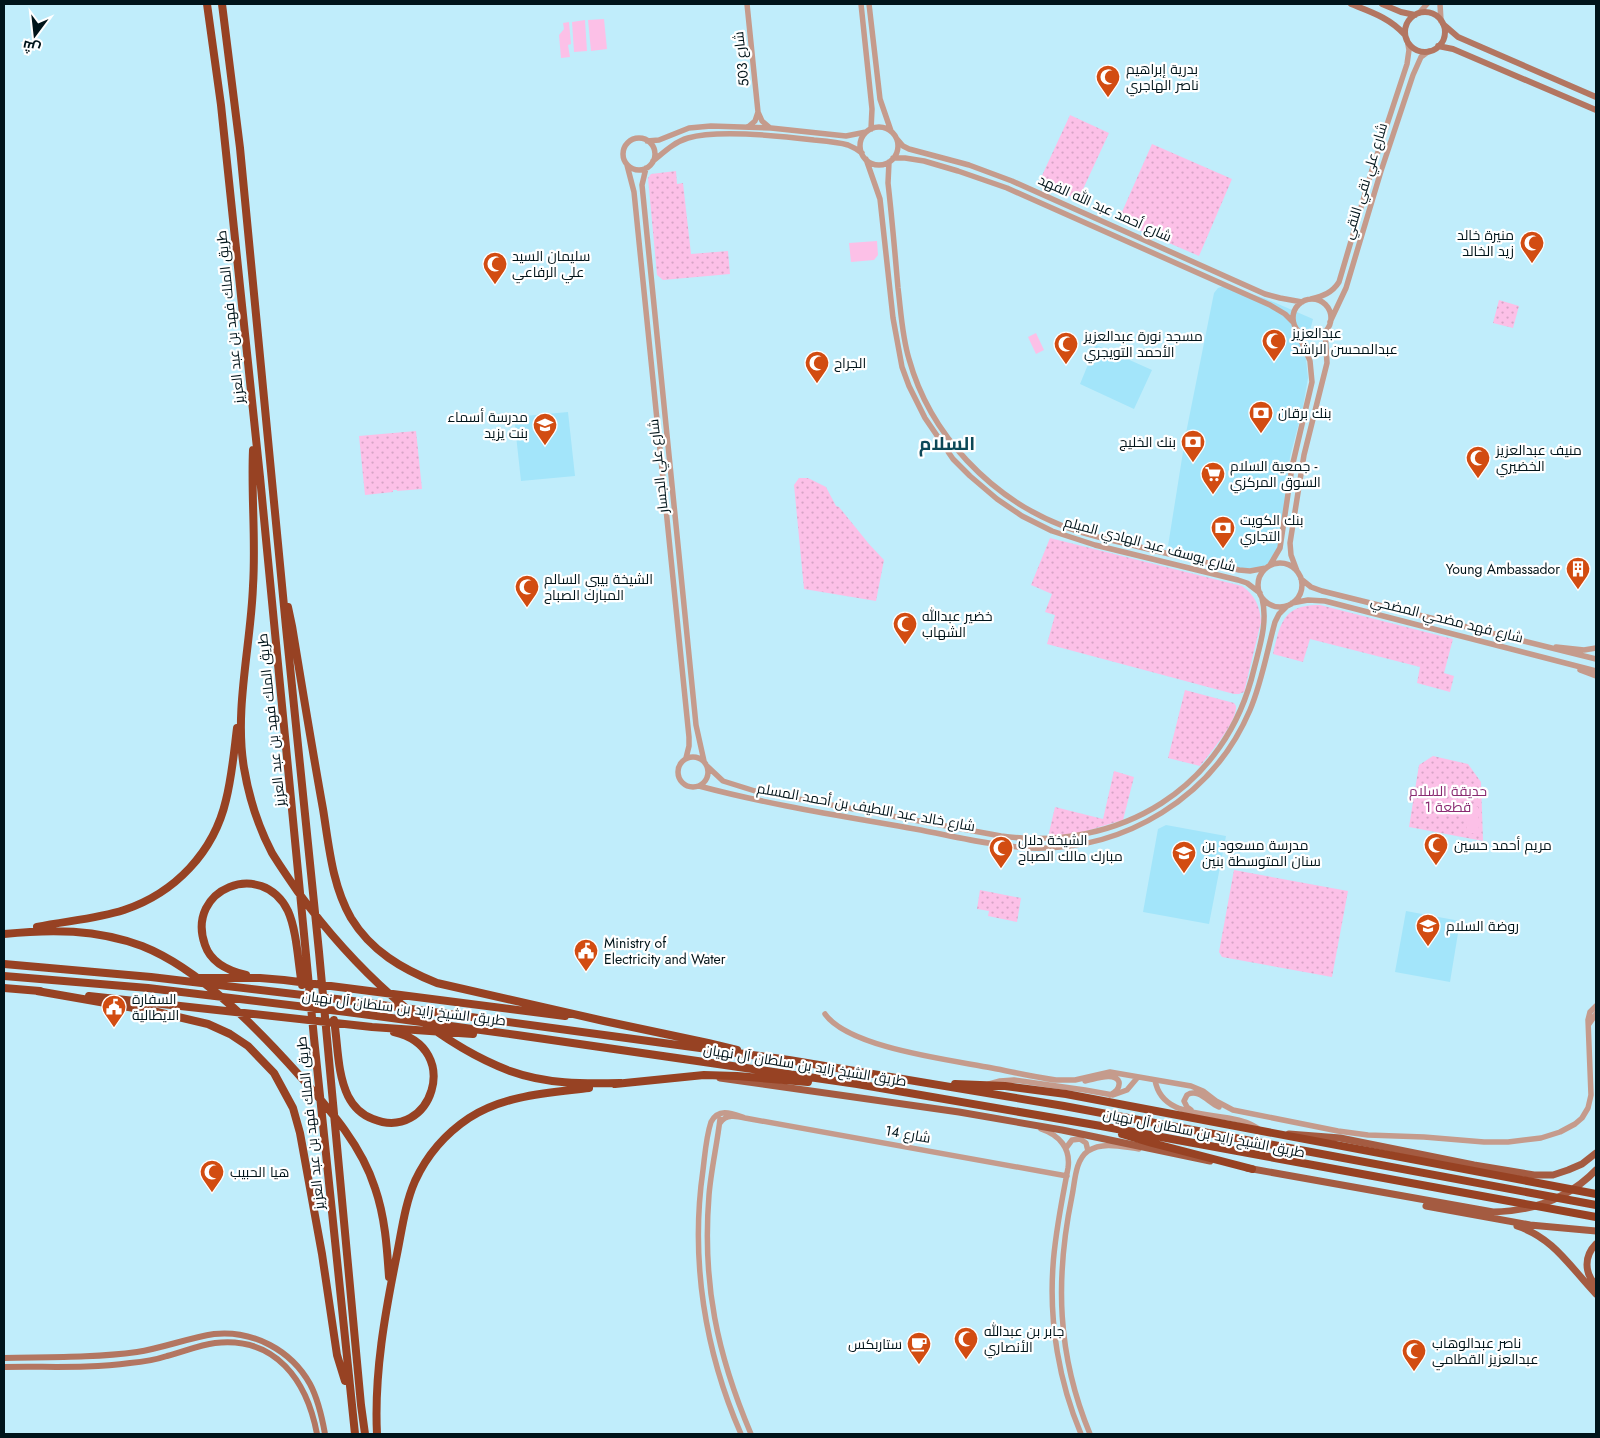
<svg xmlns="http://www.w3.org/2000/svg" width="1600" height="1438" font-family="Jost,Cairo,sans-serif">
<defs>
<pattern id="grass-dots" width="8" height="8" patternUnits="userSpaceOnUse" patternTransform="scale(1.25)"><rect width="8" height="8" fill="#fcc0e7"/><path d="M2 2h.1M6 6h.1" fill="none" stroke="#d6a4c6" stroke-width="1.8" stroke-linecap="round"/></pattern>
</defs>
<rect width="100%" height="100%" fill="#c0edfb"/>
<path fill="#a3e5fa" d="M1224,286l40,12 49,21 -8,31 3,28 -5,29 -13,50 -11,92 -5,9 -8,7 -8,3 -15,1 -68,-16 -6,-4 -1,-3 18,-113 28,-140 4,-5z
M1096,345l56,25 -18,39 -54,-25z
M568,412l7,64 -54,5 -7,-64z
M1166,825l60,11 -17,88 -66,-12 15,-83z
M1406,911l54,10 -10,61 -55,-10z"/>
<path fill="url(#grass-dots)" d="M1070,115l39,18 -31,67 -39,-18z
M1152,144l80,35 -33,77 -81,-35z
M676,171l1,13 6,-1 8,71 37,-3 2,23 -67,6 -6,-5 -9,-97 3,-4z
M1499,300l20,6 -6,22 -20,-5z
M416,431l6,58 -25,2v-1h-4v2l-28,3 -6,-59z
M799,478h9l18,9 10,19 3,1 30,37 15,16 -8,41 -72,-12 -10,-104z
M1050,538l192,48c13,9 18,20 19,36l-17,70 -5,2h-5l-187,-50 8,-29 -10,-3 7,-18 -21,-9z
M1320,605l133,34 -9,34 10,3 -4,16 -33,-9 3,-16 -110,-28 -7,23 -30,-8c7,-30 10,-50 47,-49z
M1185,690l49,13 2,3c1,16 -26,47 -36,60l-32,-8z
M1433,756l35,8 13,18 2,59 -74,-14 10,-62z
M1114,771l20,6 -11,43 -47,14 -28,3 7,-30 48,12z
M1234,870l114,21 -16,86 -110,-20 -3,-5z
M980,890l41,8 -4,24 -29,-6 1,-5 -12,-2z"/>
<path fill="#fcc0e7" d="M604,19l3,30 -16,2 -3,-31z
M585,20l2,31 -13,1 -2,-30z
M569,22l2,22 -3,1 2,12 -9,1 -2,-23 5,-6 -1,-6z
M877,241l1,14 -4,5 -23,2 -2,-19z
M1036,333l8,17 -8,4 -8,-17z
M1478,807l1,26h-12l-2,-25z"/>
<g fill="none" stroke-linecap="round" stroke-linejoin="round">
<path stroke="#c59b8c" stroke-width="5.5" d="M747,4l11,108 4,9 7,6
M861,4l11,105 -1,20
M869,4l11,95 11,32
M1440,4l1,17
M1419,13l8,-9
M748,127l7,-6 3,-9
M860 146a19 19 0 1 1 38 0a19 19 0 1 1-38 0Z
M623 154a16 16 0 1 1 32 0a16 16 0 1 1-32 0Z
M897,139l6,7 6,3 60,16 43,16 253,113 15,4 22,4
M647,141l12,-1 30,-12 22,-2 60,2 75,8 20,-4
M893,158h12l19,3 34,10 49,17 263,117 15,9 8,8
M866,159l14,40 13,119 9,49 7,19 16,32 28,41 17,17 27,23 25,17 30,15 43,14 143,35 9,3 13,10
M653,161c10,-8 21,-19 35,-23 31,-9 93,-2 126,2 11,1 24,2 34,5 5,2 10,5 14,8
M889,162l-1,21c4,35 7,70 10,105 3,24 4,48 11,71 21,76 82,139 154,167 22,9 46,14 69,19 36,9 72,17 107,25l11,1 16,-3
M627,165l7,27 55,545v9l-3,12
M646,168l-4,17 54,540 8,36
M1311,299c12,-3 21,-6 28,-17l33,-112 35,-106 2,-14 -2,-11
M1293 318a19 19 0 1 1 38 0a19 19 0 1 1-38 0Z
M1330,322l16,-34 35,-117 32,-96 8,-18 8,-6
M1258 585a22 22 0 1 1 44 0a22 22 0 1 1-44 0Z
M1270,565l10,-17 12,-81 20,-85 -2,-21 -15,-34
M1297,571l-6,-16 -1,-12 14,-88 23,-92 -2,-32
M1301,579l10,8 11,4 274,68
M1292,603l16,-3 17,1 271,70
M1556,647l28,3 12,-2
M1580,670l16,6
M678 772a15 15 0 1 1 30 0a15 15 0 1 1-30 0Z
M707,766l16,15 32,10 246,45c119,16 225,-48 253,-167 6,-24 14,-47 8,-71
M699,786c71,19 143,30 216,43 38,7 77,17 115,19 95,3 183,-51 220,-138 12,-28 17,-59 25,-88l4,-8 8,-8
M825,1014c24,34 126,46 167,54 21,4 42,9 64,12h19l35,-8 81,14 12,5 13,10 17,9 105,21 30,4 56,2 60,5h24l33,-4 19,-6 15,-8 7,-6 6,-10 3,-13 -3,-75 2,-8 6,-6
M1589,1024l7,-10
M1155,1080c8,47 76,26 105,50
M1085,1081c8,-1 30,-10 34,1 1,7 -4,10 -9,13
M989,1084l11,-3 14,-1 71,10 28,5 14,-5 11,-13
M1191,1110l-4,-3 -3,-6 3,-6c11,-7 21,7 32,12
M720,1119c-3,26 -9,51 -11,76 -7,88 8,159 42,239
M720,1123c6,-9 16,-7 25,-5l322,58
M1041,1129c18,6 30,19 27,39 -6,33 -13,65 -15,98 -4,57 6,116 28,168
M1066,1148l6,-8 8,-1 6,4 2,8
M741,1434c-36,-82 -51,-174 -38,-264 2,-16 3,-33 8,-48 8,-15 22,-8 34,-4
M1090,1434c-33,-79 -35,-155 -18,-238 3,-14 3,-36 16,-45 15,-10 35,-4 51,-2"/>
<path stroke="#b37661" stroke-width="6" d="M1351,4c20,8 39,14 54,31
M1382,4l19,8 14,3
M1405 32a20 20 0 1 1 40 0a20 20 0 1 1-40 0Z
M1443,24l15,13 138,60
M1438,46l15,3 143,61
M4,1358c44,-1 89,0 133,-6 26,-4 51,-14 77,-18 39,-4 77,16 96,50 8,15 12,33 15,50
M4,1367c41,-1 84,2 126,-4 12,-1 25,-3 37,-7 16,-4 32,-11 48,-13 61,-7 92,38 102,91"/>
<path stroke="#a45b41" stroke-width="7" d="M720,1078l239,34 103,18 148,31
M1289,1134l51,4 134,27 60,10h19l15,-5 14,-6 14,-11
M1247,1168l246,44c40,-1 75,-13 103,-42
M1426,1206l104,19 66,6
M1517,1226c37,12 53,41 79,68
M1596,1244c-12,12 -12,29 0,41"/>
<path stroke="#974223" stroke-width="8" d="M207,4l14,101 39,372 54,561 41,396
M222,4l18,144 46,479 33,325 42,453 4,29
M253,450c-2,45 3,90 0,136 -2,58 -19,124 -9,182 5,30 14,58 28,85 8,13 17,26 26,39 52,71 128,147 212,179 36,13 73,13 110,12
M288,607l4,19c10,61 20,122 31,183 6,37 9,76 28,109 20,33 51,51 86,65l167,38 104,22 29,7
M37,927c28,-6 59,-8 87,-17 51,-17 90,-58 102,-110 6,-24 8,-48 11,-72
M4,934c47,-5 92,-5 138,12 58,23 116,83 157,129 30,34 62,69 76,113 10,29 12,59 14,89
M4,964l147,13 194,23 444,60 275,46 532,99
M246,975c-17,-4 -35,-12 -41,-30 -20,-56 57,-87 83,-34 9,20 10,52 14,74
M4,976l144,12 199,24 170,23 340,49 244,42 495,91
M196,978h64l24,2 281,36
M4,988l36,3
M37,991l120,21 51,12 22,10 18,12 26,27 19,35 7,25 22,121 15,101 8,26
M89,996l283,31 101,7
M334,1020c4,25 3,53 14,76 5,10 14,19 25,23 58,24 91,-71 21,-87
M615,1084l89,-9 33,1 71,6
M955,1084l50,2 61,8 530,100
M1122,1134l30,9 100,26
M377,1434c-3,-60 8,-121 20,-180 5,-25 8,-50 18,-73 12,-26 30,-47 54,-63 36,-23 78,-25 120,-30"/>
</g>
<defs>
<symbol id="mosque-pin" viewBox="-11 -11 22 30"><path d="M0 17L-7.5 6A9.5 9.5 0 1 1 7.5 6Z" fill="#d24c11" stroke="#fff"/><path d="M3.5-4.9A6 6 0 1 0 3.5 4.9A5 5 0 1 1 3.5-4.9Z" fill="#fff"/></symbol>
<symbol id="bank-pin" viewBox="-11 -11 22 30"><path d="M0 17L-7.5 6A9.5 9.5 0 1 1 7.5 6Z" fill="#d24c11" stroke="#fff"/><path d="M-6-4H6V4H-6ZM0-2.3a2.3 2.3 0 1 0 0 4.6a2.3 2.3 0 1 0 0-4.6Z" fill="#fff"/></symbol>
<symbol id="school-pin" viewBox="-11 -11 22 30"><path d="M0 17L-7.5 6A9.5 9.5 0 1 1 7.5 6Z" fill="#d24c11" stroke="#fff"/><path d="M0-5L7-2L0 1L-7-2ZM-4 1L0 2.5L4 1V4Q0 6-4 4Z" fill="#fff"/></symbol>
<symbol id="supermarket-pin" viewBox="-11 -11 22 30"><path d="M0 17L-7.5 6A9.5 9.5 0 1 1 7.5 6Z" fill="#d24c11" stroke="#fff"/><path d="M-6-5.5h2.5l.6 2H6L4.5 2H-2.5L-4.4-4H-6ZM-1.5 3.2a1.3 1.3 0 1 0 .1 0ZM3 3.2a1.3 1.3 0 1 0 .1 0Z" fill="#fff"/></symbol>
<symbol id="building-pin" viewBox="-11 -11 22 30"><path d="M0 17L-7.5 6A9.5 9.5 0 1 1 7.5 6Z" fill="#d24c11" stroke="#fff"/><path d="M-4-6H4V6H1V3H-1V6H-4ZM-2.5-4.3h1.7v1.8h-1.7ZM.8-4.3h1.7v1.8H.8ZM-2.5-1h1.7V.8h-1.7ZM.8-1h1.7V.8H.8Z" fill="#fff"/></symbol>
<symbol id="civic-pin" viewBox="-11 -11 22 30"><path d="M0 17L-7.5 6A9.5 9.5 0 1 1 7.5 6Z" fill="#d24c11" stroke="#fff"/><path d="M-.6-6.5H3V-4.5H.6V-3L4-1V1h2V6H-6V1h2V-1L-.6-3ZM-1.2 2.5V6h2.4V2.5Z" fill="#fff"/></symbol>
<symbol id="cafe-pin" viewBox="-11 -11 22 30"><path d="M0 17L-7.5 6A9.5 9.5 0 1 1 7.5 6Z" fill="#d24c11" stroke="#fff"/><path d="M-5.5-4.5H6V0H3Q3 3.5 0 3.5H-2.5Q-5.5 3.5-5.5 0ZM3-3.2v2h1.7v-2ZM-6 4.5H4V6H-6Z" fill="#fff"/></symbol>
</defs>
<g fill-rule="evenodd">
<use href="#mosque-pin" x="1094" y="63" width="28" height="38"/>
<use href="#mosque-pin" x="1518" y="229" width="28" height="38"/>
<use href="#mosque-pin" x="481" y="250" width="28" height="38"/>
<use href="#mosque-pin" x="1260" y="327" width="28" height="38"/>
<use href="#mosque-pin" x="1052" y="330" width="28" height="38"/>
<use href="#mosque-pin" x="803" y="349" width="28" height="38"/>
<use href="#bank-pin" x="1247" y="399" width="28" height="38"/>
<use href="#school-pin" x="531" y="411" width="28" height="38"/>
<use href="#bank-pin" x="1179" y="428" width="28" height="38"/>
<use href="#mosque-pin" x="1464" y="444" width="28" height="38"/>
<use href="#supermarket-pin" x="1199" y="460" width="28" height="38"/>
<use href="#bank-pin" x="1209" y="514" width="28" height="38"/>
<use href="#building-pin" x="1564" y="555" width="28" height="38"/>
<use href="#mosque-pin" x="513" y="573" width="28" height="38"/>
<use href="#mosque-pin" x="891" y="610" width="28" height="38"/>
<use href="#mosque-pin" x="1422" y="831" width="28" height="38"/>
<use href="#mosque-pin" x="987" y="834" width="28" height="38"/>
<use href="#school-pin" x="1170" y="839" width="28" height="38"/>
<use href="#school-pin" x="1414" y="912" width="28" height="38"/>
<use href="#civic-pin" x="572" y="937" width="28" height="38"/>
<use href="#civic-pin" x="100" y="993" width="28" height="38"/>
<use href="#mosque-pin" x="198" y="1158" width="28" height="38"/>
<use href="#mosque-pin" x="952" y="1325" width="28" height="38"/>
<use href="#cafe-pin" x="905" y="1330" width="28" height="38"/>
<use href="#mosque-pin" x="1400" y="1337" width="28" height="38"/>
</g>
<g text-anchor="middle" stroke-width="4.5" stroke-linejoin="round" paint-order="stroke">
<g font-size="14" fill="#00141a" stroke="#fff">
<text transform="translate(741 59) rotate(-96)" y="5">شارع 503</text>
<text transform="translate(1365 181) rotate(-73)" y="5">شارع علي نقي النقي</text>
<text transform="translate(1105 208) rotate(24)" y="5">شارع أحمد عبد الله الفهد</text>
<text transform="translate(230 317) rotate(-96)" y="5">طريق الملك فهد بن عبد العزيز</text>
<text transform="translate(658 466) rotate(-96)" y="5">شارع علي الجسار</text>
<text transform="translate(1150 544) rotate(15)" y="5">شارع يوسف عبد الهادي الميلم</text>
<text transform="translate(1447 619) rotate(14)" y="5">شارع فهد مضحي المضحي</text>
<text transform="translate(271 720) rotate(-96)" y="5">طريق الملك فهد بن عبد العزيز</text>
<text transform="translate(866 807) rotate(10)" y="5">شارع خالد عبد اللطيف بن أحمد المسلم</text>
<text transform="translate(404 1008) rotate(7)" y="5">طريق الشيخ زايد بن سلطان آل نهيان</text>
<text transform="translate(805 1065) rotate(9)" y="5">طريق الشيخ زايد بن سلطان آل نهيان</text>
<text transform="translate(310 1123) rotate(-96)" y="5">طريق الملك فهد بن عبد العزيز</text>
<text transform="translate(1204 1133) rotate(11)" y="5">طريق الشيخ زايد بن سلطان آل نهيان</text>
<text transform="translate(908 1134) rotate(10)" y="5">شارع 14</text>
</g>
<g font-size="14" fill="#00141a" stroke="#fff" text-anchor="start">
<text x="1126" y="74">بدرية إبراهيم<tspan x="1126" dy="16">ناصر الهاجري</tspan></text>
<text x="1514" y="240" text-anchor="end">منيرة خالد<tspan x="1514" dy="16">زيد الخالد</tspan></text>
<text x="512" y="261">سليمان السيد<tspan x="512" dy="16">علي الرفاعي</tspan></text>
<text x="1292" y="338">عبدالعزيز<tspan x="1292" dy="16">عبدالمحسن الراشد</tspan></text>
<text x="1084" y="341">مسجد نورة عبدالعزيز<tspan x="1084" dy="16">الأحمد التويجري</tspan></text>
<text x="834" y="368">الجراح</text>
<text x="1278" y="418">بنك برقان</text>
<text x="528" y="422" text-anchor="end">مدرسة أسماء<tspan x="528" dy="16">بنت يزيد</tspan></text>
<text x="1176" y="447" text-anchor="end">بنك الخليج</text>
<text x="1496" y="455">منيف عبدالعزيز<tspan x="1496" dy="16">الخضيري</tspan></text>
<text x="1230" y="471">جمعية السلام -<tspan x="1230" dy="16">السوق المركزي</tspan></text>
<text x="1240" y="525">بنك الكويت<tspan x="1240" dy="16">التجاري</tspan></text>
<text x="1560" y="574" text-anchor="end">Young Ambassador</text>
<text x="544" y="584">الشيخة بيبي السالم<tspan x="544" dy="16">المبارك الصباح</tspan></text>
<text x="922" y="621">خضير عبدالله<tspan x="922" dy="16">الشهاب</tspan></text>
<text x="1018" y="845">الشيخة دلال<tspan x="1018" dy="16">مبارك مالك الصباح</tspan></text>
<text x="1202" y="850">مدرسة مسعود بن<tspan x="1202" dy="16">سنان المتوسطة بنين</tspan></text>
<text x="1454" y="850">مريم أحمد حسين</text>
<text x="1446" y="931">روضة السلام</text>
<text x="604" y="948">Ministry of<tspan x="604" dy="16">Electricity and Water</tspan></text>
<text x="132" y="1004">السفارة<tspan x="132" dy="16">الايطالية</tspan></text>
<text x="230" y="1177">هيا الحبيب</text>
<text x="984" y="1336">جابر بن عبدالله<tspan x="984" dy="16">الأنصاري</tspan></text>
<text x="1432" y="1348">ناصر عبدالوهاب<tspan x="1432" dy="16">عبدالعزيز القطامي</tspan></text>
<text x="902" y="1349" text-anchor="end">ستاربكس</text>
</g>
<g font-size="14" fill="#892a71" stroke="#fff">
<text x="1448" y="796">حديقة السلام<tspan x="1448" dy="16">قطعة 1</tspan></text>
</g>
<g font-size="19" font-weight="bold" fill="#0c4857" stroke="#fff">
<text x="947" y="450">السلام</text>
</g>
</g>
<rect width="1600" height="1438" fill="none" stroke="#00141a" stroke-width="10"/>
<g transform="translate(35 35) rotate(195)" stroke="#ffffff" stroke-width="4" paint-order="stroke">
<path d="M0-4L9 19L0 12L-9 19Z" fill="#00141a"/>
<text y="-8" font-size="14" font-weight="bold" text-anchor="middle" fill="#00141a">ش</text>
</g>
</svg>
